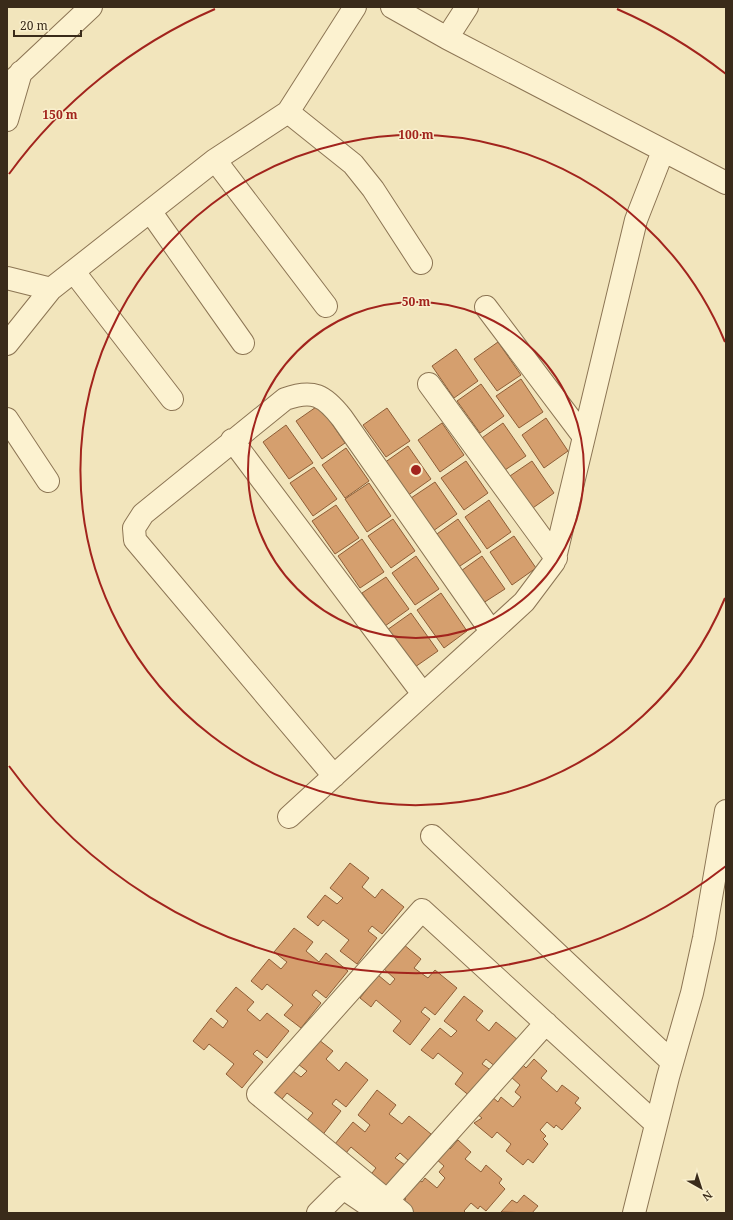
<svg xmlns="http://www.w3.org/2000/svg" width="733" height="1220" font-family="'Noto Serif',serif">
<rect width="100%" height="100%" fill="#f2e5bc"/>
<path fill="#d59f6e" stroke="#8e5e37" d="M498,342l23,33 -24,16 -23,-32z
M456,349l22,32 -24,17 -22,-32z
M521,379l22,33 -24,16 -23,-32z
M481,384l23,32 -24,17 -23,-32z
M319,405l26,38 -23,16 -26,-38z
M387,408l23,33 -24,16 -23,-32z
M546,418l22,33 -24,17 -22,-33z
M442,423l22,32 -24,17 -22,-32z
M503,423l23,33 -24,16 -23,-32z
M286,425l27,38 -24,16 -26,-37z
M408,446l23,33 -24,17 -23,-33z
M346,448l23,33 -24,17 -23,-33z
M466,461l22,32 -24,17 -23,-32z
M532,461l22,32 -24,17 -23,-32z
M314,467l23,32 -24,17 -23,-33z
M435,482l22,32 -24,17 -22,-33z
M369,483l22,33 -24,16 -22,-33z
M489,500l22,32 -24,17 -22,-32z
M336,505l23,33 -24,16 -23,-33z
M393,519l22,32 -24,17 -23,-32z
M458,519l23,33 -24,16 -23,-32z
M514,536l22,32 -24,17 -22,-33z
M362,539l22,33 -24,16 -22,-32z
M416,556l23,33 -24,16 -23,-32z
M482,556l23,33 -25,16 -22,-32z
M386,577l23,32 -24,17 -23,-33z
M441,593l26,38 -23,17 -27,-38z
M411,613l27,38 -23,16 -28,-37z
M350,863l19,15 -7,9 13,11 7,-9 22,18 -22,27 -10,-8 -4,5 9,7 -20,26 -17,-13 9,-11 -26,-20 -5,6 -11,-9 18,-22 12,9 6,-6 -13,-10z
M294,928l19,14 -7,9 13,11 7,-9 22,18 -22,27 -10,-8 -4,5 9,8 -20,25 -17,-13 9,-10 -26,-21 -5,6 -11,-9 18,-22 12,10 6,-7 -13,-10z
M403,944l18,15 -7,9 14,10 7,-8 22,18 -22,27 -10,-8 -4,5 9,7 -20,26 -17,-14 8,-10 -25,-21 -5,7 -11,-9 18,-23 12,10 5,-6 -12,-11z
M236,987l18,15 -7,8 13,11 7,-8 22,18 -22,27 -10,-8 -4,4 10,8 -21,26 -16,-14 8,-10 -25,-20 -5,6 -11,-9 18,-23 12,10 5,-7 -12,-10z
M464,996l19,15 -7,9 13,11 7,-9 22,18 -22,27 -10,-8 -4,5 10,7 -21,26 -16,-13 8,-11 -25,-20 -5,6 -12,-9 19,-22 11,9 6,-6 -13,-10z
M314,1036l19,15 -7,8 13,12 7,-9 22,18 -22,27 -10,-8 -4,5 9,7 -20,26 -17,-13 9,-11 -26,-20 -5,6 -11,-9 18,-22 12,9 6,-6 -13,-10z
M534,1059l13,12 -6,7 16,14 5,-7 17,13 -4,5 6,5 -19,22 -6,-5 -2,3 -7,-6 -7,8 6,6 -3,3 5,5 -15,19 -5,-4 -5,6 -17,-14 5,-7 -14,-12 -5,6 -18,-15 8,-5 -6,-5 15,-17 7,6 3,-5 12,10 8,-10 -6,-5 5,-7 -9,-8 11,-13 4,4z
M377,1090l19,15 -7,9 13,10 7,-8 22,18 -22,27 -9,-8 -5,5 10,7 -21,26 -16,-13 8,-10 -25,-21 -5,6 -11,-9 18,-22 12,10 5,-7 -12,-10z
M458,1140l13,12 -6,7 16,13 5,-7 16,14 -3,4 6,6 -19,22 -6,-5 -2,3 -7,-6 -7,8 2,2h-57l-11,-9 8,-5 -6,-5 15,-17 7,5 3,-4 12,10 8,-10 -6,-6 5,-6 -9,-8 11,-13 4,4z
M524,1195l14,11 -6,7 -31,-1 11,-12 5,3z"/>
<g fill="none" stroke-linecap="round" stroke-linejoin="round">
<defs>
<path id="minor" d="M392,7l55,31 279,145
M447,38l20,-31
M7,86l84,-79
M288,112l65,52 20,25 48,74
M7,120l14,-48
M215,160l111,146
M150,211l93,132
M74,272l98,127
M7,278l44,11
M486,307l98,130
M7,344l44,-55 164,-129 73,-48 67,-105
M429,384l127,174
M7,419l41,62
M232,440l191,254
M334,776l-199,-236 -1,-12 9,-14 142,-115c28,-10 39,-4 57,19l149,213
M289,817l235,-215 30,-40 82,-342 27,-69
M432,836l240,226
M387,1201l159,-178
M318,1213l25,-25 37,25
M402,1213l-144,-119 164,-184 234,214
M634,1213l34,-136 24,-84 12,-55 22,-127"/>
</defs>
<use href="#minor" stroke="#8c7554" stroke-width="24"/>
<use href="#minor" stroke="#fcf2d0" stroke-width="22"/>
</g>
<g fill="none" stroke="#a2241d" stroke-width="2">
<circle cx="416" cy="470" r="168"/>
<path d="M725 598A335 335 0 1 1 725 342"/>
<path d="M726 866A503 503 0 0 1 9 766M9 174A503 503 0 0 1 215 9M617 9A503 503 0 0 1 726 74"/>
</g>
<circle cx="416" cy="470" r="6" fill="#a2241d" stroke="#f9efcd" stroke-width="2"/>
<g font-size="12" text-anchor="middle" font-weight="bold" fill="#a2241d" stroke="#f9efcd" stroke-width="3" stroke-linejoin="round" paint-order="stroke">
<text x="60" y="119">150 m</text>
<text x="416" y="139">100 m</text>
<text x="416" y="306">50 m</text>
</g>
<rect width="733" height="1220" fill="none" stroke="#3a2b1a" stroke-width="16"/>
<g transform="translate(701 1188) rotate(141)" stroke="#f9efcd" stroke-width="3" paint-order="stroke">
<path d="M0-3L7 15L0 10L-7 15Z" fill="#3a2b1a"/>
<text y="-6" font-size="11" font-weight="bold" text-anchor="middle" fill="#3a2b1a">N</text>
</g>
<path d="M14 30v6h67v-6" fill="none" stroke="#3a2b1a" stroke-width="2"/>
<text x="20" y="30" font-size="12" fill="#3a2b1a" stroke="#f9efcd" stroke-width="3" paint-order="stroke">20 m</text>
</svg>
